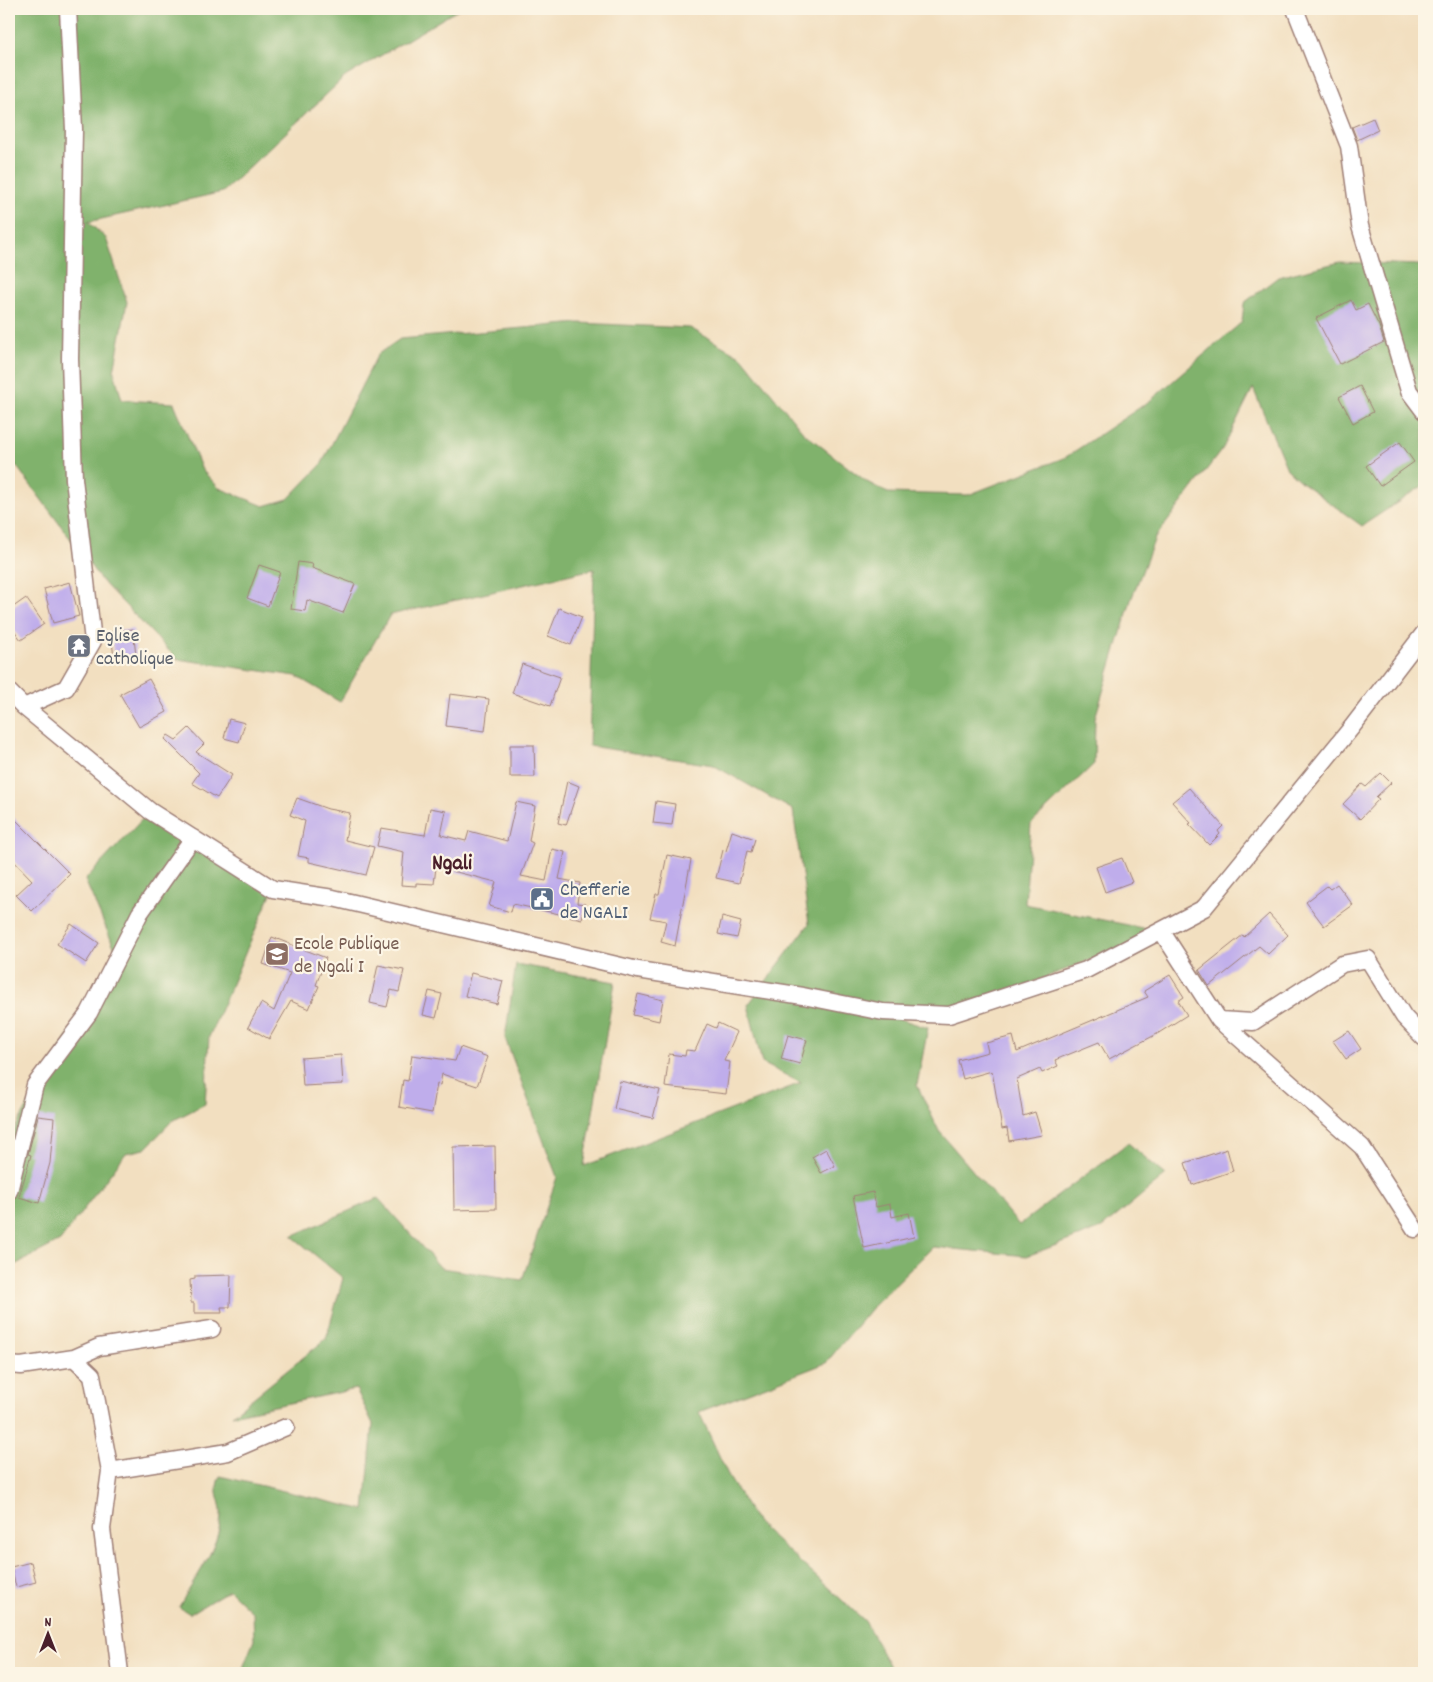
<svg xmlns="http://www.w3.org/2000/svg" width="1433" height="1682" font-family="Dekko,sans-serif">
<rect width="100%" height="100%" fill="#fcf5e5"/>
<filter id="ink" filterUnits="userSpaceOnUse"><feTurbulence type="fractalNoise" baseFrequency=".02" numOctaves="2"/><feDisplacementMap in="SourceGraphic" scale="10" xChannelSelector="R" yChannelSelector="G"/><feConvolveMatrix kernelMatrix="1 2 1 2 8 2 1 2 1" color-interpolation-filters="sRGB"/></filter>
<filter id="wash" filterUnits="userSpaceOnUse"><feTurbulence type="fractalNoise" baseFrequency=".0096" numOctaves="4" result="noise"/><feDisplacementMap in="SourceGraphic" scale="20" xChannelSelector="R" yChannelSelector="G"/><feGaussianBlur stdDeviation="1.12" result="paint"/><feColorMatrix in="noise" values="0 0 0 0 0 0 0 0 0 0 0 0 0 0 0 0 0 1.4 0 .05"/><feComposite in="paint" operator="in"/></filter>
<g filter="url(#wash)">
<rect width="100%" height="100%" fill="#f2dfc0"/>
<path fill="#80b26c" stroke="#65684c" d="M9,9h450l-114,68 -122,115 -135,30 18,16 21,64 -13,69 8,29 52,3 28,67 17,18 45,18 24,-7 33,-34 57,-111 22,-15 179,-16 111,5 52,29 62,76 63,49 21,11 80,2 98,-38 85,-57 91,-78 2,-19 34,-26 62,-15 80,3 4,2v218l-62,41 -61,-44 -14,-13 -34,-81 -30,60 -68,90 -24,62 -36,118 -1,46 -63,60 -6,80 137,28 -213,83h-61l40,13 -11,57 22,46 80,94 109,-82 38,32 -64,53 -75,28 -94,-9 -60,59 -47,57 -127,49 31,67 27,44 108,98 28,52h-652l13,-33 -1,-27 -24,-23 -39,24 -11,-7c15,-28 40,-58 42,-91 1,-17 -9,-22 -1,-40l145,34 8,-86 -17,-35 -124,26 94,-76 17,-61 -51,-42 86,-38 63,70 81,12 35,-103 -52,-139 11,-74 99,18 -31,184 217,-83 -39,-20 -14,-58 61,-81 -16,-114 -80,-45 -124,-19 5,-177 -204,46 -50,87 -44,-26 -119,-17 -76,-79 -92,-124z
M150,811l123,78 -64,148 -4,67 -33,17 -27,28 -19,4 -66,88 -51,27v-129l107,-188 -31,-71z"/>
<g id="blocks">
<path fill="#bfadeb" d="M1373,118l5,12 -21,10 -5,-13z
M1351,300l5,10 12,-6 11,22 5,16 -44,22 -24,-46z
M1360,386l13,26 -20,11 -14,-26z
M1400,442l14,20 -34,24 -14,-20z
M298,562l15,2 -1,4 43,16 -12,29 -36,-13 -2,11 -14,-2z
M259,565l21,7 -12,34 -21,-8z
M70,582l9,34 -26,7 -9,-34z
M26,598l18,26 -23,16 -12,-17v-13z
M559,608l23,9 -11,28 -23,-9z
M133,629l3,27 -22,2 -3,-26z
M522,664l38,13 -10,29 -38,-13z
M149,679l18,33 -28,15 -19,-33z
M450,694l39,5 -4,32 -39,-5z
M229,719l16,4 -6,19 -15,-4z
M189,728l15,16 -8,8 36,23 -15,23 -25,-15 7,-10 -34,-34 3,-4 8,5z
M510,745h24l1,32h-25z
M1381,773l10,10 -15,14 3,2 -19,20 -17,-15 19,-20 4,3z
M567,781l12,5 -13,39 -8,-2z
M1189,788l34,38 -5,5 2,3 -11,11 -20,-21 2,-1 -19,-21z
M297,798l31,11 22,4 -5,27 29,7 -8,28 -57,-13v-4l-11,-2 7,-35 -15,-6z
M656,801l19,3 -3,21 -19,-2z
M516,802l19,4 -6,35 4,2 -12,33 25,5 6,-32 13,3 -6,27 21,4 -3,20 8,1 -3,15 -69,-15 -2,8 -22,-6 7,-24 -60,-15 -2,17 -18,-1v3l-15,-1 3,-33 -27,-6 4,-18 44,7 5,-27 16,3 -5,24 25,6 3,-10 38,10z
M9,813l61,61 -38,37 -16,-16 16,-15 -23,-24z
M732,831l23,8 -4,13 -4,-1 -8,32 -23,-5 7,-28 3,1z
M667,855l24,5 -16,86 -14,-4 5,-21 -16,-3 6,-24h3z
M1122,858l10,24 -27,10 -9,-25z
M1337,884l16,21 -29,21 -18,-24 21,-16 3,3z
M1269,914l19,21 -20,19 -9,-8 -50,40 -10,-16 44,-35 1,2z
M722,917l19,5 -4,16 -19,-4z
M71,924l28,19 -13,20 -29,-19z
M272,937l54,21 -10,27 3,1 -10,23 -18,-8 -22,38 -21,-12 13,-24 13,8 16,-38 -27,-9z
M378,965l26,5 -5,22 -8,-2 -4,17 -17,-4z
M471,973l32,8 -6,23 -32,-8z
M1170,975l14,22 -6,4 9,14 -30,19 -48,25 -10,-17 -44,18 3,6 -16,7 -2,-4 -23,10 6,37 12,-4 7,23 -33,6 -2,-13 -5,1 -10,-58 -29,8 -5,-19 30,-8 -2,-9 27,-7 4,16 131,-55 -4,-6z
M429,991l13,3 -6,24 -13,-3z
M638,994l25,6 -4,21 -26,-6z
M718,1023l19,9 -13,29 6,1 -4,32 -61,-7 4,-33 16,2 1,-6 9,1 12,-27 9,4z
M1349,1031l12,18 -15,10 -13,-18z
M788,1035l19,5 -7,24 -19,-5z
M460,1047l28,10 -11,29 -35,-12 -2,11 -3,-1 -5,29 -33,-6 4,-27 5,1 4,-26 43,6z
M341,1055l2,29 -40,2 -2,-28z
M620,1081l40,9 -7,28 -39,-9z
M38,1116l16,2 -4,45 -11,40 -20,-6 12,-42 -3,-1z
M495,1146l1,63 -42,1 -1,-63z
M826,1149l9,17 -14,7 -9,-16z
M1227,1149l6,22 -41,14 -7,-22z
M873,1192l3,15 14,-3 2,13 17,-4 5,24 -50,11 -11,-52z
M231,1275l-1,32h-9l1,6h-28v-10h-3l-1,-23 5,-1v-3z
M31,1562l5,20 -20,5 -5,-20z"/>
</g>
</g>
<g filter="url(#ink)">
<use href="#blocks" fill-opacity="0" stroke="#9e7f76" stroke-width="1"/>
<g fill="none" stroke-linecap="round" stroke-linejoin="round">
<defs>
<path id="minor" d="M1295,9l54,137 11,80 49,165 15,20
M9,692l15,15 126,104 123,78 60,9 305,72 165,26 80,16 66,3 137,-45 118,-62 148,-181 72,-94
M24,707l42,-19 27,-47 -19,-162 -4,-120 4,-230 -6,-120
M1162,932l57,88 143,127 53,82
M1219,1020l34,2 89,-58 26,-5 36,58 20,21
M9,1191l26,-106 54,-72 51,-100 53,-75
M74,1358l25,-11 113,-18
M9,1365l12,1 53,-8 18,17 18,96 -8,58 18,144
M110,1471l118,-19 58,-25"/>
</defs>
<use href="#minor" stroke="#9e7f76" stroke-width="19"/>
<use href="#minor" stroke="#fff" stroke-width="16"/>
</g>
</g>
<defs>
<symbol id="temple-square" viewBox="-11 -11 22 22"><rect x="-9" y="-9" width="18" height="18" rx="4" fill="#6b7280" stroke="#fcf5e5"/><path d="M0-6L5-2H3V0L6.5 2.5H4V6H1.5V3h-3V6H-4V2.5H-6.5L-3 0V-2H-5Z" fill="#fff"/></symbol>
<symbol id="civic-square" viewBox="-11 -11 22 22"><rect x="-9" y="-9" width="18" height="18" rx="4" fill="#5c6f8a" stroke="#fcf5e5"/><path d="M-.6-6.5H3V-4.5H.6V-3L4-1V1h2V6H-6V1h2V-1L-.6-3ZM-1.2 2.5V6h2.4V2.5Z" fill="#fff"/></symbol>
<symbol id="school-square" viewBox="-11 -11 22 22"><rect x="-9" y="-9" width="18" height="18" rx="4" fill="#8d6e63" stroke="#fcf5e5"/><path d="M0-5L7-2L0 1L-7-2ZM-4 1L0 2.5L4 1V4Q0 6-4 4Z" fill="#fff"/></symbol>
</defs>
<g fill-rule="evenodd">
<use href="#temple-square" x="65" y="632" width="28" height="28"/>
<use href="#civic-square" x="528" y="885" width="28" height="28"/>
<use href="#school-square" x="263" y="940" width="28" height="28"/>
</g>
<g text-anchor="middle" stroke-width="4.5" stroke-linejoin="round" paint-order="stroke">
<g font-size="20" fill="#5b616d" stroke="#fcf5e5" text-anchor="start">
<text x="96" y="641">Eglise<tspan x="96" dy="23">catholique</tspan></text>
</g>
<g font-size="20" fill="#4e5e75" stroke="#fcf5e5" text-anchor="start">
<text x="560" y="895">Chefferie<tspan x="560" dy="23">de NGALI</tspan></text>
</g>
<g font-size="20" fill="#785e54" stroke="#fcf5e5" text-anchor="start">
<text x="294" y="949">Ecole Publique<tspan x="294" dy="23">de Ngali I</tspan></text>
</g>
<g font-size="22" font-weight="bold" fill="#4a1f2b" stroke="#fcf5e5">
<text x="452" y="869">Ngali</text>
</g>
</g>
<rect width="1433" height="1682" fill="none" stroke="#fcf5e5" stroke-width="30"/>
<g transform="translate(48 1634)" stroke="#fcf5e5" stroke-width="4" paint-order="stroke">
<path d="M0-4L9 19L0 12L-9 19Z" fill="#4a1f2b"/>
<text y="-8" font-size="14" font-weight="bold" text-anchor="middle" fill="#4a1f2b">N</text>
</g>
</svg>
